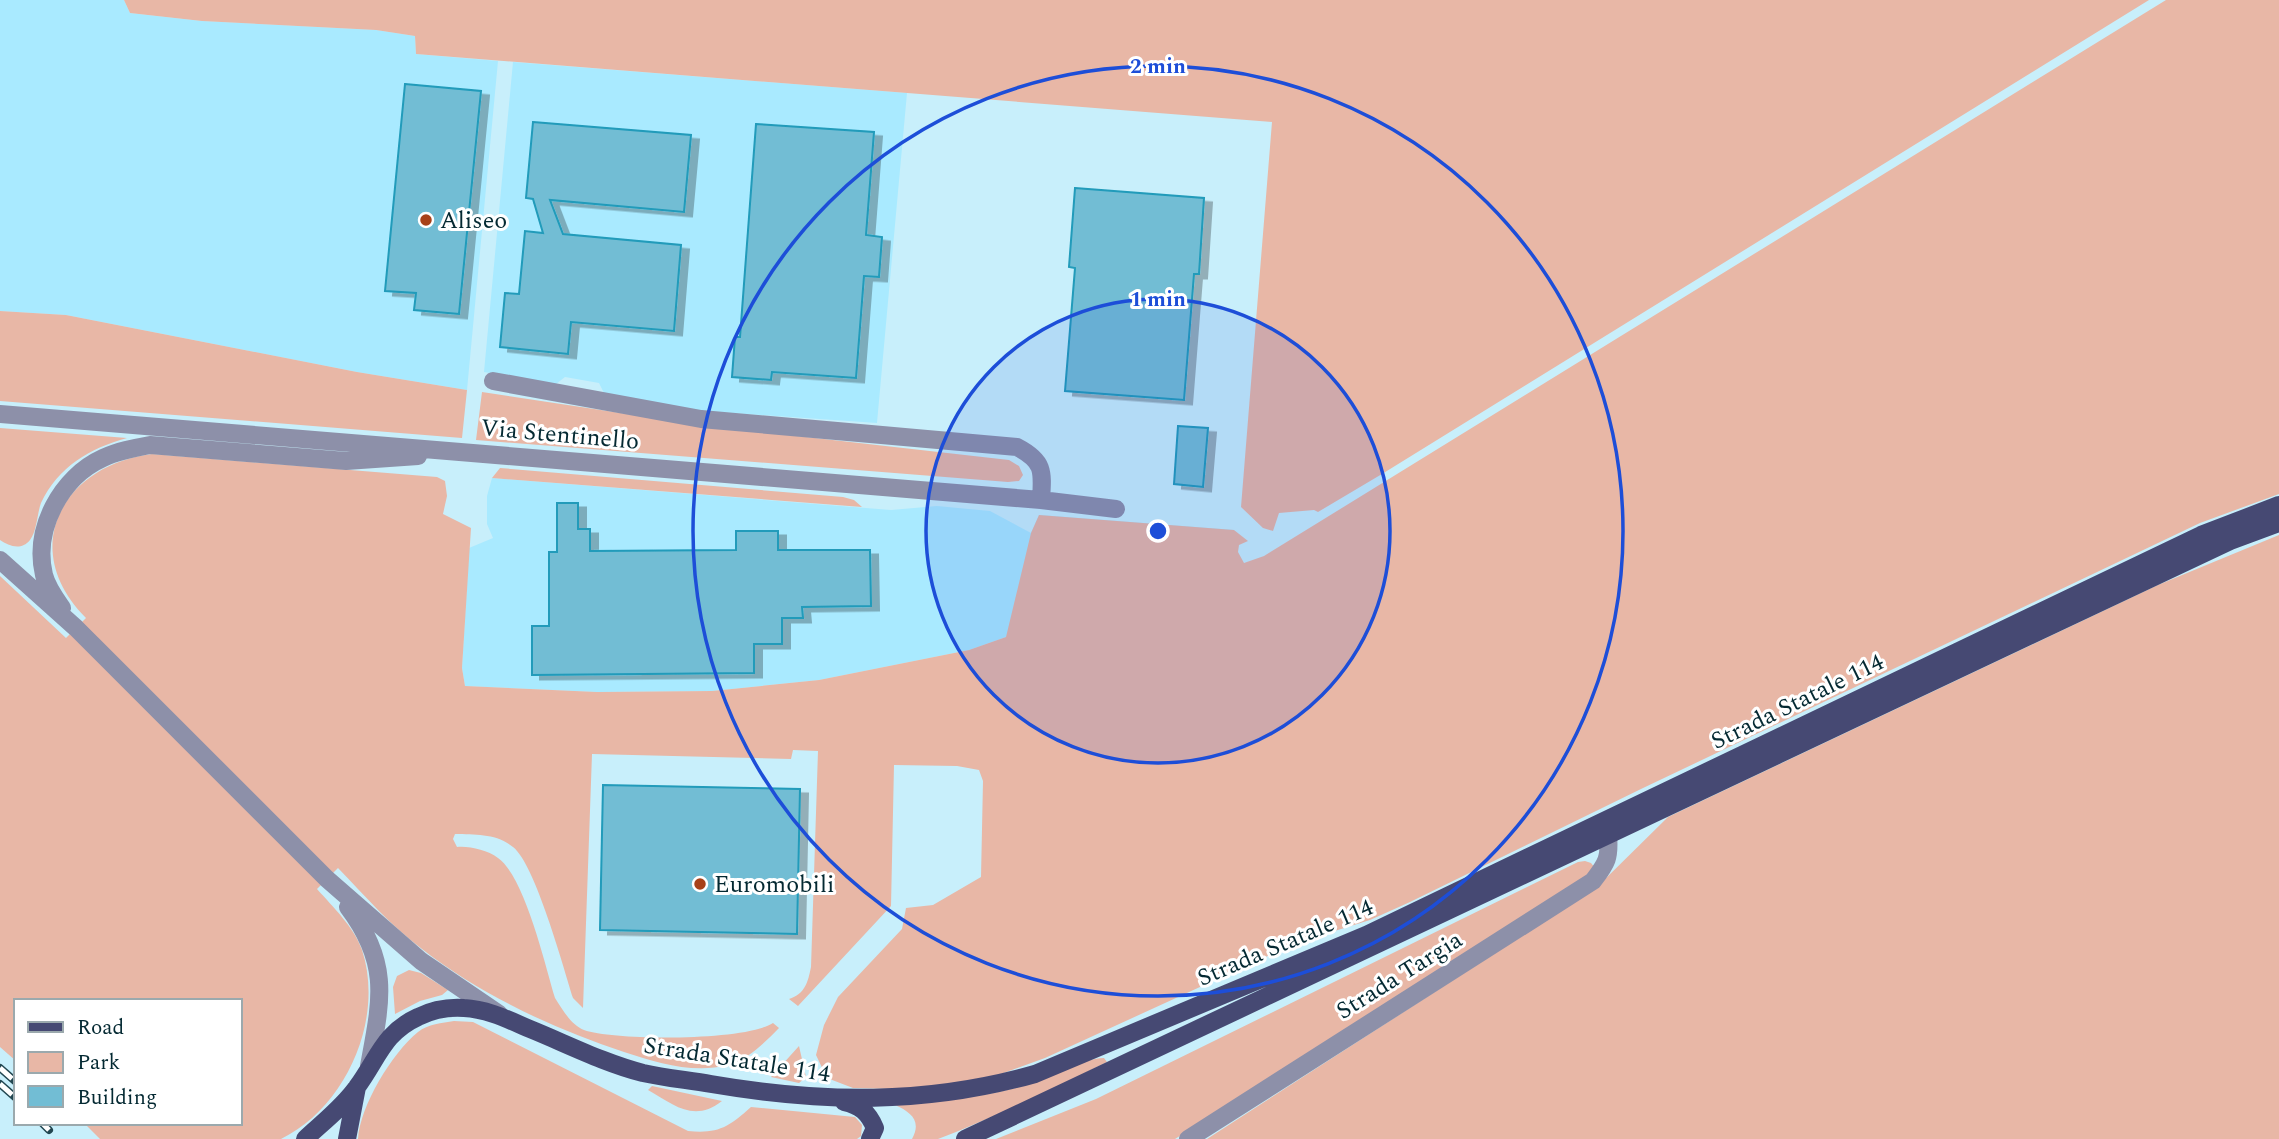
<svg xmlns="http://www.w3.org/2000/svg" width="2279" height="1139" font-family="Spectral,serif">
<defs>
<filter id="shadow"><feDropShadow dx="8" dy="4.5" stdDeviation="0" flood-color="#0004"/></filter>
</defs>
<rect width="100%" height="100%" fill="#c8effb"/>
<path fill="#a9eaff" d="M0,0h124l6,13 72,8 174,9 39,6 1,18 82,7 -31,329 -110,-18 -291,-57 -66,-4z
M513,62l394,31 -30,330 -174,-12 -99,-18 -5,-10 -34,-6 -9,7 -72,-12z
M492,478l399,32 46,-4 53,5 41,22 8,-18 195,15 -228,107 -37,13 -150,30 -107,11 -115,1 -132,-6 -3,-18 7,-120 24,-10 -6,-14v-28z"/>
<path fill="#e8b7a6" d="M124,0h2025l-767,474 -64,38 -4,-2 -35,3 -6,18 -10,-3 -22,-21 31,-385 -856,-68 -1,-18 -39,-6 -174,-9 -72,-8z
M2166,0h113v494l-79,29 -559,266 -231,113 -40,18 -74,23 -251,115 -47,17 -55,10 -50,4 -40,-1 -26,-10 -11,-23 8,-30 14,-28 64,-68 4,-21 27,-3 48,-28 2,-96 -4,-11 -22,-4 -63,-1 -3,141 -93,100 -9,-7c16,-5 19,-17 22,-32l7,-216 -25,-1 -2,9 -199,-5 -9,254 -10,-10c-10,-32 -38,-134 -60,-151 -17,-14 -37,-12 -58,-13l-2,5 4,8c13,-1 30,3 41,11 27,19 47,107 57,140 7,11 16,27 29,32 32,11 162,11 189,-7l6,5c-15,15 -30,31 -51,37 -35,9 -70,-2 -104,-13 -72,-24 -141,-56 -202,-103 -31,-23 -57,-53 -84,-81l-21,21c16,18 37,38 45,61 23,70 -17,158 -81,189h-181l-16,-16h156v-122h-224v60l-16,-14v-471l66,62 20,-20c-69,-69 -24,-153 66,-164l285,23 8,4 2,15 -4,18 28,14 -9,140 3,18 132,6 115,-1 107,-11 150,-30 37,-13 25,-104 8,-18 195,15 14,11 -9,4 -1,7 6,11 20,-7z
M0,311l66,4 291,57 110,18 -5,48 -462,-37z
M482,392l218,33 309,35 10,6 4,9 -4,6 -11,1 -532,-42z
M0,428l127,10c-37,10 -69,29 -86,65 -4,11 -4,28 -11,37 -9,11 -21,6 -30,0z
M500,468l343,29 11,3 8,7 -370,-29z
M2279,535v604h-1072l390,-252 71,-70 490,-232z
M1585,861l6,2 4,5 -15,15 -405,256h-179l100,-40 482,-237z
M409,970l12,3 27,17 -6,5 -22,6 -25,13 -2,-27 4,-11z
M454,1021l19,1 215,109c30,3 41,-4 63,-24l104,10 7,8 -1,11 -4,3h-499c2,-33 34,-86 60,-107 10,-8 24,-9 36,-11z
M799,1046l7,31 -7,6 -28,-6z
M1104,1058l3,4 -80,40 -71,30 -18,7h-26c10,-18 -1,-27 -17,-34 48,-4 93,-8 138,-22 24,-7 47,-24 71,-25z
M652,1086l70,15c-28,22 -48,4 -74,-11z"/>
<path fill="#72bdd4" stroke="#209bba" stroke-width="2" filter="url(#shadow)" d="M405,84l76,7 -22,223 -45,-4 2,-17 -31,-2z
M533,122l158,13 -7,77 -134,-12 13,34 118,11 -7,86 -103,-9 -3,32 -68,-7 5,-54 14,1 6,-63 18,2 -10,-34 -7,-1z
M756,124l118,8 -8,103 16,2 -3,40 -15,-1 -8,102 -84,-6 -1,8 -39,-3 3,-40h5z
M1075,188l129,10 -5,76h-5l-10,126 -119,-9 10,-123 -6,-1z
M1178,426l30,2 -5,59 -29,-3z
M557,503h21v26h12v22l146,-1v-19h42v19h92l1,56 -69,1 1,11h-21v26h-28v29l-222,2v-49h17v-74h8z
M603,785l197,4 -3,145 -197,-4z"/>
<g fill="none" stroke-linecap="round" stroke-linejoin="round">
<path stroke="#8d90a9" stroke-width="18" d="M493,381l208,38 316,28c27,14 26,24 24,53
M0,414l1041,86 75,9
M0,560l76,68 251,251 94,82 78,53
M62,608c-7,-10 -15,-21 -18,-33 -11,-46 17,-98 59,-117 15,-7 31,-10 47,-13l196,16 72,-5
M348,907c43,57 33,94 21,159
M1188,1139l405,-258c14,-18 17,-23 15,-47"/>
<path stroke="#464973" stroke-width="18" d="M844,1102c17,4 24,10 31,26l-5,11
M305,1139c17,-16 38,-32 52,-52 21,-28 26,-54 61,-70 14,-7 31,-10 46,-9 23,1 45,12 66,21 37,15 74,34 113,44 22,5 45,7 68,11 111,19 215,21 324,-10l331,-139 835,-400 78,-30
M347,1139l10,-52
M965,1139l1265,-598 49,-18"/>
<defs>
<path id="rail" d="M0,1068l16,14
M0,1084l16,14
M42,1123l7,7"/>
</defs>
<use href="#rail" stroke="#224751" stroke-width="8"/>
<use href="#rail" stroke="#fff" stroke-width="5" stroke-dasharray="16" stroke-linecap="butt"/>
</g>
<circle cx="1158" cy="531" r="232" fill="#1d4ed8" fill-opacity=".12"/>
<g fill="none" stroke="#1d4ed8" stroke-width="3.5">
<circle cx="1158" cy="531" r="232"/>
<circle cx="1158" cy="531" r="465"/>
</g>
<g fill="#a74119" stroke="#fff" stroke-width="2.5">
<circle cx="426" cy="220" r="7"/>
<circle cx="700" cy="884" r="7"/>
</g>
<g text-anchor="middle" stroke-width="6" stroke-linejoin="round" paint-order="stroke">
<g font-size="24" fill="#042932" stroke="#fff" text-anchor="start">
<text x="440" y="228">Aliseo</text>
<text x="714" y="892">Euromobili</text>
</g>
<g font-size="24" fill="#042932" stroke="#fff">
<text transform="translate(560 434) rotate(5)" y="8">Via Stentinello</text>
<text transform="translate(1797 701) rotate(-26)" y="8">Strada Statale 114</text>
<text transform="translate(1285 942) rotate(-23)" y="8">Strada Statale 114</text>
<text transform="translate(1399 975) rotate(-32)" y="8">Strada Targia</text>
<text transform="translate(737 1059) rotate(9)" y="8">Strada Statale 114</text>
</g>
</g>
<circle cx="1158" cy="531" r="10" fill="#1d4ed8" stroke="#fff" stroke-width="3.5"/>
<g font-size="21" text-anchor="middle" font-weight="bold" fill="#1d4ed8" stroke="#fff" stroke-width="6" stroke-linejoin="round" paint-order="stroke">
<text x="1158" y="73">2 min</text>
<text x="1158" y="306">1 min</text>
</g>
<rect x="14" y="999" width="228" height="126" fill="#ffffff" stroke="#9ba9ad" stroke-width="2"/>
<rect x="28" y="1022" width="35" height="10" fill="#464973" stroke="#9ba9ad" stroke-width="2"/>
<text x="77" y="1034" font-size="21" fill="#042932">Road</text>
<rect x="28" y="1052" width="35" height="21" fill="#e8b7a6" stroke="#9ba9ad" stroke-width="2"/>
<text x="77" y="1069" font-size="21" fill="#042932">Park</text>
<rect x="28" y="1086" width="35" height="21" fill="#72bdd4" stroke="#9ba9ad" stroke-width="2"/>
<text x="77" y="1104" font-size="21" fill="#042932">Building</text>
</svg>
